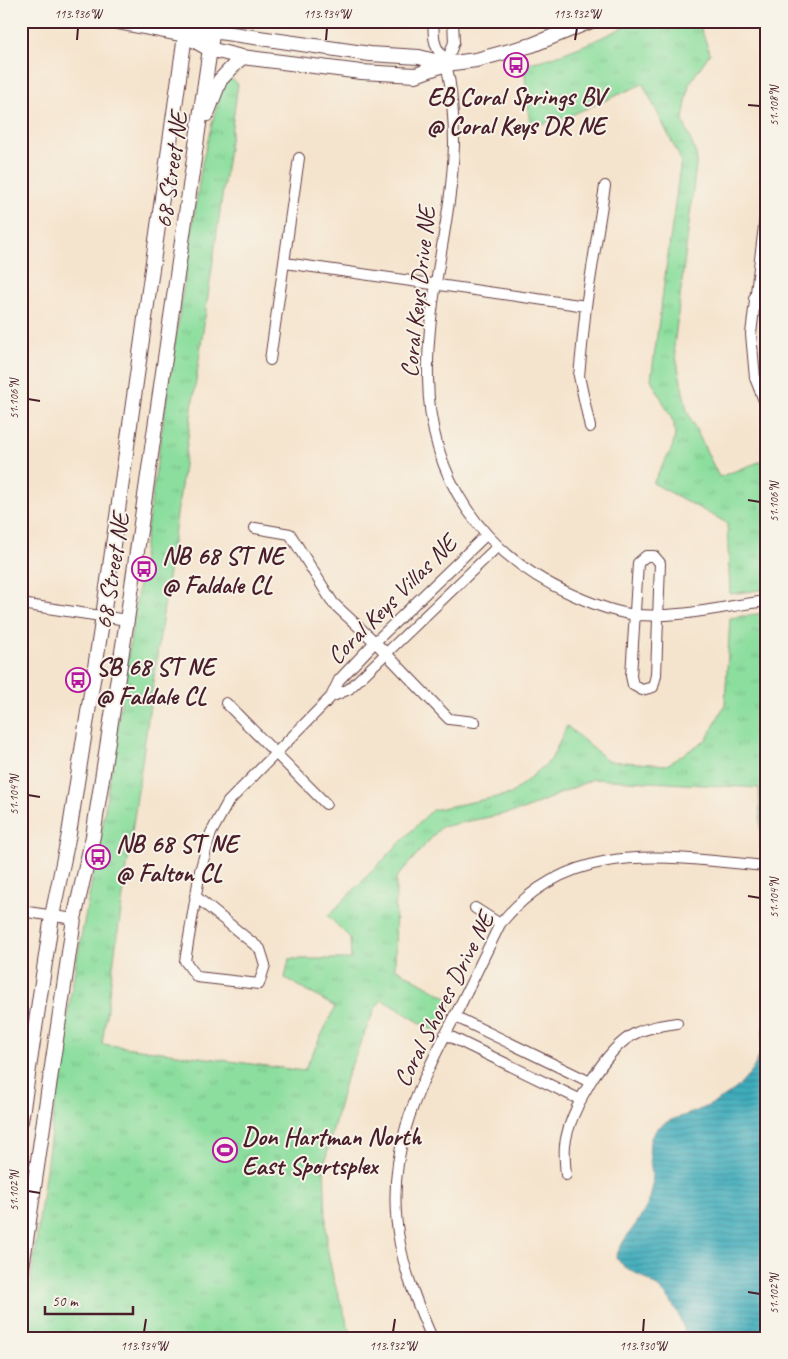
<svg xmlns="http://www.w3.org/2000/svg" width="788" height="1359" font-family="Caveat,sans-serif">
<defs>
<pattern id="park-tufts" width="24" height="20" patternUnits="userSpaceOnUse" patternTransform="scale(1.25)"><rect width="24" height="20" fill="#8cde9e"/><path d="M3 7l-1-3M5 7V3M7 7l1-3M15 17l-1-3M17 17v-4M19 17l1-3" fill="none" stroke="#7abe88"/></pattern>
<pattern id="water-rules" width="6" height="5" patternUnits="userSpaceOnUse" patternTransform="scale(1.25)"><rect width="6" height="5" fill="#3dacbb"/><path d="M0 2.5h6" fill="none" stroke="#358b98"/></pattern>
</defs>
<rect width="100%" height="100%" fill="#f7f3e8"/>
<filter id="ink" filterUnits="userSpaceOnUse"><feTurbulence type="fractalNoise" baseFrequency=".02" numOctaves="2"/><feDisplacementMap in="SourceGraphic" scale="10" xChannelSelector="R" yChannelSelector="G"/><feConvolveMatrix kernelMatrix="1 2 1 2 8 2 1 2 1" color-interpolation-filters="sRGB"/></filter>
<filter id="wash" filterUnits="userSpaceOnUse"><feTurbulence type="fractalNoise" baseFrequency=".0096" numOctaves="4" result="noise"/><feDisplacementMap in="SourceGraphic" scale="20" xChannelSelector="R" yChannelSelector="G"/><feGaussianBlur stdDeviation="1.12" result="paint"/><feColorMatrix in="noise" values="0 0 0 0 0 0 0 0 0 0 0 0 0 0 0 0 0 1.4 0 .05"/><feComposite in="paint" operator="in"/></filter>
<g filter="url(#wash)">
<rect width="100%" height="100%" fill="#f5e4cd"/>
<path fill="url(#park-tufts)" stroke="#6b7e64" d="M637,21h61l12,32 -21,31 -6,36 14,37 -23,190 13,64 32,66 48,-18v130l-37,5 -3,-71 -74,-40 19,-35 3,-12 -1,-13 -23,-44 30,-219 -38,-76 -79,34 -34,9 -6,-63c40,-7 76,-26 113,-43z
M229,77l9,7 -136,960 202,27 31,-64 -50,-29 4,-19h62l-1,-21 -22,-22 104,-106 79,-16 40,-34 16,-34 41,35 59,4 40,-26 18,-35 5,-86 33,-5 4,43v195l-6,-1 -2,-62 -166,-9 -70,31 -82,17 -45,51 -1,90 57,32 -16,32 -54,-32 -7,8 -29,70 -22,87 3,82 6,31 19,60h-329l40,-294 11,-70 28,-145 100,-666 17,-67z"/>
<path fill="url(#water-rules)" stroke="#446673" d="M767,1013v325h-81c-5,-25 -17,-44 -38,-58 -12,-8 -24,-10 -32,-23 8,-25 31,-38 36,-67 3,-17 -8,-41 1,-56 8,-12 21,-15 33,-19 28,-10 58,-25 71,-54 7,-15 4,-33 10,-48z"/>
</g>
<g filter="url(#ink)">
<g fill="none" stroke-linecap="round" stroke-linejoin="round">
<defs>
<path id="street" d="M433,21c1,7 0,15 2,21 1,8 9,15 11,23 6,19 8,59 8,79 -2,79 -28,156 -26,234 1,100 55,178 145,217 20,9 43,18 64,20 45,3 86,-9 130,-14
M446,64l8,-22 -1,-21
M767,201l-16,133 4,44 12,30
M285,263l301,43
M754,298h13
M270,360l29,-202
M590,427l-11,-51 7,-70 19,-120
M255,528l35,6 43,69 42,39 74,77 26,3
M646,556h8l6,7 -4,112 -3,12 -11,3 -9,-5 -2,-9 7,-113z
M21,604l106,16
M331,697l8,-17 36,-38 111,-107
M226,703l100,101
M195,896l65,53 5,16 -6,19 -62,-7 -12,-16 15,-90 11,-38 17,-31 103,-105 18,-8 148,-142
M475,908l25,16
M21,911l53,8
M454,1016l136,66
M445,1034l136,66
M566,1175c-1,-10 -2,-20 -1,-30 4,-34 40,-97 71,-112 13,-6 27,-8 41,-10
M432,1338c-13,-30 -26,-61 -32,-94 -17,-85 15,-151 53,-224 16,-32 31,-64 47,-96 72,-88 167,-66 267,-58"/>
<path id="secondary" d="M112,21l73,14 27,-4 158,23 49,3 27,7
M185,35l24,14 33,8 119,15 55,3 30,-11 30,-4 56,-15 59,-24
M207,114l13,-34 22,-23
M21,1121l31,-205 17,-82 34,-218 84,-595
M21,1274l53,-355 19,-83 34,-216 87,-599"/>
</defs>
<use href="#street" stroke="#643d43" stroke-width="12"/>
<use href="#secondary" stroke="#643d43" stroke-width="16"/>
<use href="#street" stroke="#fff" stroke-width="10"/>
<use href="#secondary" stroke="#fff" stroke-width="14"/>
</g>
</g>
<path fill="none" stroke="#4a1f2b" stroke-width="2" d="M77,40l1,-12M326,40l1,-12M575,40l2,-12M748,105l12,1M28,399l12,2M748,500l12,2M28,795l12,2M748,896l12,2M28,1191l12,2M748,1292l12,2M144,1332l2,-13M393,1332l2,-13M643,1332l1,-13"/>
<defs>
<symbol id="bus-ring" viewBox="-11 -11 22 22"><circle r="9.5" fill="#f7f3e8" stroke="#b5179e" stroke-width="1.5"/><path d="M-5-6H5V4H4V6H2V4H-2V6H-4V4H-5ZM-3.5-4V0h7V-4ZM-3.5 1.2v1.5H-2V1.2ZM2 1.2v1.5H3.5V1.2Z" fill="#b5179e"/></symbol>
<symbol id="stadium-ring" viewBox="-11 -11 22 22"><circle r="9.5" fill="#f7f3e8" stroke="#b5179e" stroke-width="1.5"/><path d="M0-5a6.5 5 0 1 0 0 10a6.5 5 0 1 0 0-10ZM-3.5-1.8h7v3.6h-7Z" fill="#b5179e"/></symbol>
</defs>
<g fill-rule="evenodd">
<use href="#bus-ring" x="502" y="51" width="28" height="28"/>
<use href="#bus-ring" x="130" y="555" width="28" height="28"/>
<use href="#bus-ring" x="64" y="666" width="28" height="28"/>
<use href="#bus-ring" x="84" y="843" width="28" height="28"/>
<use href="#stadium-ring" x="211" y="1136" width="28" height="28"/>
</g>
<g text-anchor="middle" stroke-width="4" stroke-linejoin="round" paint-order="stroke">
<g font-size="25" font-weight="bold" fill="#4a1f2b" stroke="#f7f3e8" text-anchor="start">
<text x="516" y="105" text-anchor="middle">EB Coral Springs BV<tspan x="516" dy="29">@ Coral Keys DR NE</tspan></text>
<text x="162" y="564">NB 68 ST NE<tspan x="162" dy="29">@ Faldale CL</tspan></text>
<text x="96" y="675">SB 68 ST NE<tspan x="96" dy="29">@ Faldale CL</tspan></text>
<text x="116" y="852">NB 68 ST NE<tspan x="116" dy="29">@ Falton CL</tspan></text>
<text x="242" y="1145">Don Hartman North<tspan x="242" dy="29">East Sportsplex</tspan></text>
</g>
<g font-size="25" fill="#4a1f2b" stroke="#f7f3e8">
<text transform="translate(170 170) rotate(-82)" y="9">68 Street NE</text>
<text transform="translate(417 292) rotate(-84)" y="9">Coral Keys Drive NE</text>
<text transform="translate(111 571) rotate(-81)" y="9">68 Street NE</text>
<text transform="translate(391 599) rotate(-45)" y="9">Coral Keys Villas NE</text>
<text transform="translate(443 999) rotate(-63)" y="9">Coral Shores Drive NE</text>
</g>
</g>
<rect width="788" height="1359" fill="none" stroke="#f7f3e8" stroke-width="55"/>
<path d="M45 1306v8h88v-8" fill="none" stroke="#4a1f2b" stroke-width="2.5"/>
<text x="52" y="1306" font-size="15" fill="#4a1f2b" stroke="#f7f3e8" stroke-width="4" paint-order="stroke">50 m</text>
<rect x="28" y="28" width="732" height="1304" fill="none" stroke="#4a1f2b" stroke-width="2"/>
<g font-size="12" text-anchor="middle" fill="#4a1f2b">
<text x="78" y="18">113.936°W</text>
<text x="327" y="18">113.934°W</text>
<text x="577" y="18">113.932°W</text>
<text transform="translate(774 106) rotate(-90)" y="4">51.108°N</text>
<text transform="translate(14 399) rotate(-90)" y="4">51.106°N</text>
<text transform="translate(774 502) rotate(-90)" y="4">51.106°N</text>
<text transform="translate(14 795) rotate(-90)" y="4">51.104°N</text>
<text transform="translate(774 898) rotate(-90)" y="4">51.104°N</text>
<text transform="translate(14 1191) rotate(-90)" y="4">51.102°N</text>
<text transform="translate(774 1294) rotate(-90)" y="4">51.102°N</text>
<text x="144" y="1350">113.934°W</text>
<text x="393" y="1350">113.932°W</text>
<text x="643" y="1350">113.930°W</text>
</g>
</svg>
